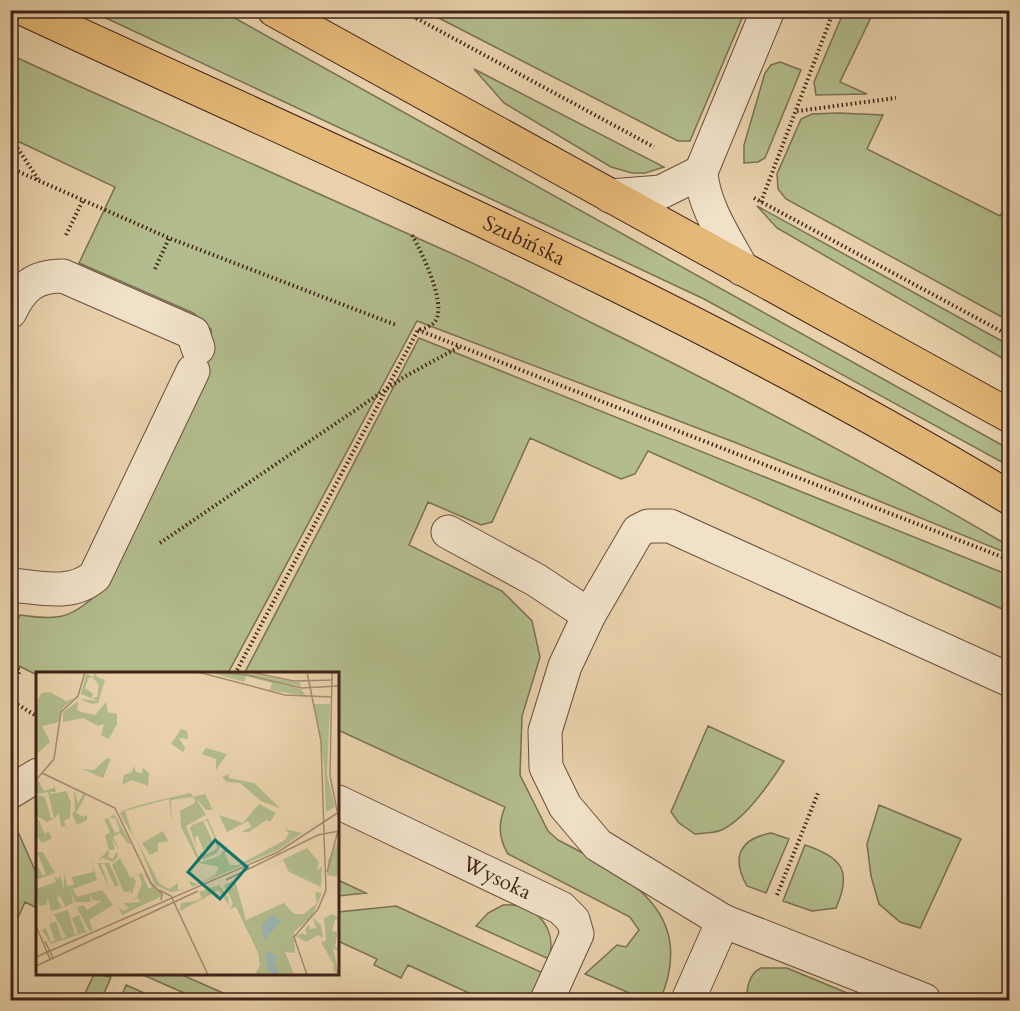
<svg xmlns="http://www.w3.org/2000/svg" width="1020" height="1011" font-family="Cardo,serif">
<rect width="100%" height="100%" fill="#e8d1ab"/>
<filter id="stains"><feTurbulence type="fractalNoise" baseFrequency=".00333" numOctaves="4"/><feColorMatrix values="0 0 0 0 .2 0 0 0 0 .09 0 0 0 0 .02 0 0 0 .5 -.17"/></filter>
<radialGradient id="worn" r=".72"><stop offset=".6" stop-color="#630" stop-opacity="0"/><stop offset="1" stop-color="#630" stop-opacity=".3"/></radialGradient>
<path fill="#b2bc8c" stroke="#7a7052" stroke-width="1.5" d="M432,10h313v1l-55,130h-12l-247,-127z
M91,11h131l787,438v17l-305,-167z
M844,11h30l-34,71 27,12 -51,1 -2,-13z
M11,55c144,66 289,130 433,195 50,22 98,48 146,72 143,70 283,144 419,224v8l-275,-112 -317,-121 -189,352 -191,2 -26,-13v-27l9,-20c36,5 49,5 76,-20l109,-231 6,-15v-20l-18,-16 -114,-50 36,-76 -104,-49z
M780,62l21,8 -36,88 -7,4 -14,1v-18l21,-72 6,-8z
M474,69l190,98 -19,6h-13l-21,-6 -107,-64z
M838,113l45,2 -16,34 133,67 9,-18v123l-223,-122 -8,-10 -1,-15 24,-55 11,-5z
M757,206l252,139v17l-232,-134z
M419,338l587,236 3,-7v45l-361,-161 -13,23 -14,5 -91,-41 -38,84 -11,3 -53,-23 -19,43 93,46 30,30 8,36 -18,59 -2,59 28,56 10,9c68,35 141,71 102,160h-28l2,-5 -49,-21 32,-29 9,2 13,-17 -9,-13 -122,-63c-10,-16 -10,-31 -3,-47l-167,-77v-56h-94z
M708,726l76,35c-14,22 -40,61 -65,70 -7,2 -17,2 -24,3l-16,-11 -8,-11z
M879,805l82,34 -41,89 -20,-6 -21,-18 -8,-28 -4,-32z
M771,833l18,6 -23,54 -19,-7c-16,-28 -8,-47 24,-53z
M19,834l18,41v33l-12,-6 -14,31v-92z
M805,845c36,12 48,25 31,63l-24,3 -29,-10z
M338,880l28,13 -28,3z
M503,905c32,-3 55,23 46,54l-73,-33 12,-13z
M396,906l147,67 -13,27h-61l2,-6 -63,-29 -7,13 -27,-13 3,-6 -39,-18v-29z
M761,968h26l77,32h-116c-3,-11 2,-27 13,-32z
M94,974l17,3 -10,23h-19z
M141,974h39l59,26h-39z
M126,985l34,15h-40z"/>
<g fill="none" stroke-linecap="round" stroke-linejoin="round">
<defs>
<g id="minor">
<path d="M610,196l51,-4 40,-20"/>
<path d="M742,269c-16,-30 -39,-63 -41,-97l67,-162"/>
<path d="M10,312c12,-25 24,-36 53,-36l130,57 5,15"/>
<path d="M448,532l88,48 53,35 -24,51 -20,65 1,36 19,39 33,39 125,76 -35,79"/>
<path d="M10,585c30,2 61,12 85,-9l98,-205"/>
<path d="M589,615l49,-84 10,-5h22l340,154"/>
<path d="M10,792l28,-17"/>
<path id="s1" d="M338,802l223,106 12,12 4,14 -30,66"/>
<path d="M723,921l201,79"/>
</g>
<g id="major">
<path id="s2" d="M26,10c332,154 670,298 984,488"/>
<path d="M274,10l736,406"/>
</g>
</defs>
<use href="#minor" stroke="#6b4e3d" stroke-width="35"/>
<use href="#major" stroke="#412318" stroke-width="35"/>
<path stroke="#412318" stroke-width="4" stroke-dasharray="1.5 3" stroke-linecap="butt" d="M404,10l12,8
M419,10l-3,8 238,129
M797,111l99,-13
M10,137l28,42
M10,168l159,70 227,87
M754,198l256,138
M761,202l73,-192
M66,235l17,-35
M155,269l14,-31
M418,330l592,230
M160,543l244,-166 55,-30
M10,665l10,5 -10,22
M235,674l183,-344c8,-2 16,-4 19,-12 7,-20 -15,-65 -25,-83
M10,700l28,17
M777,895l41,-102"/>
<use href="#minor" stroke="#f0e1c8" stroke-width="33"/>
<use href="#major" stroke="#e4b876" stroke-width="33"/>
</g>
<g text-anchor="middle" stroke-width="5" stroke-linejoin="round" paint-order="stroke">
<g font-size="21" fill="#412318" stroke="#f0e1c8">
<text dy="7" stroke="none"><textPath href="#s2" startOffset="549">Szubińska</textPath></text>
<text dy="7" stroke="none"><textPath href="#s1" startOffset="176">Wysoka</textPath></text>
</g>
</g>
<g transform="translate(36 672)">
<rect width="303" height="303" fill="#e8d1ab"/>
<path d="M59,0l2,5 8,3 -7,23 -6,1 -12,-5 17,2 -5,-3 5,-1 2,-12 -6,-7 -4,-1 -4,11 8,6 -2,4 -10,-4 5,-20 8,3zM173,0h35l57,11 -1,3 -29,-5 30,8 5,7 -36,-6 2,-7 -26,-7 -2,6zM14,20l16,9 8,-3 -11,10 -4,14 -17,4 8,16 -13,12 -1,-52 6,-9zM42,29l-1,9 4,2 14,3 11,-13 2,10 9,2v10l-8,15 -8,-4 3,-11 -6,2 -15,-8 -20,4v-10zM278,32h16l-3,71 8,32 -9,5 -2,-48zM145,57l6,2 1,8 -9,-1 6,10 -2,4 -12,-8zM170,76l21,6 -11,16v-11l-14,-5zM71,86l4,1 -8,19 -21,-9 12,1zM98,94l2,6 6,1 1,-5 6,5 -1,13 -16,-6 -10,5 2,-10 8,-3zM193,102v4l25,5 26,25 -19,-7 -21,-18 -13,-1 -5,-5zM2,108l6,11 10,-3v-4l2,8h-7l2,2 15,-3 5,11 -1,16 -6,3 3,9 -2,-4 -4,1 -2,-14 -4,5 -8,4 -10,-6 8,18 3,-3 -4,-8 8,15 -10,5 -6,-8 2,-40 7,2 6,21h3l-6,-26 -12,2zM38,117l4,14 5,-9 3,1 -10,18 8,4 3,-2v5l-10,5 -5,-11 3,-4zM154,121l4,4 2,-1 9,-2 6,12 1,4h-6l-11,-13 11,18 -20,11 15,36 18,-6 9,-11 -3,9 5,11h8l47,-25 4,-7 -4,-4 17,4 16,-10h-1l-39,27 -86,37 -3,-6 9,3 17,-9 4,-8 -20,-4 -18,-36 -1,-16 15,-8 -1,-6 -23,3 1,23 -3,-24 -44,12 8,25 -13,-22 2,-3 17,-6zM223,132l17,9 -6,9 -4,-2 -17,12h-8l10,-5 -3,-6 -21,11 -8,-17 24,8zM78,142l17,29 -3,1 -8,-11 -7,4 6,12 -8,-11 4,11 -6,1 -1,7 5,2 4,-8 1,6 -5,5 -10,-4 -6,4 12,-13 -4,-13 5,-4 -6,-13 4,-1 7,15 5,-2 -5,-13h-5zM172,147l12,28 -3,6 -14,7 -5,-11 5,6 8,-3 6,-4 -1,-7 -9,-20h-4l11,23 -11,6 -5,-14 -3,1 2,12 -7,-21 2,-3zM127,159l5,10 -10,2v8l-8,4 -8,-12zM303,168v37l-12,-2 1,-15zM102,171l21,40 10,6 9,-6v7l10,-1 -17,3 -16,-7zM271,176l12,14 -2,9 5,-5 -1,21 -32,-15 -6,-12 -30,14zM1,180h6l12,21 -19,7v-18l7,14 3,-2zM55,185l6,23 -24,9 4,8 25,-7 11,15 -24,15 4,10 -42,14 -9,-14 4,-2 5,14 4,-1 -6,-17 7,-3 6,18 4,-2 -12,-23 14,-4 7,25 3,-1 -6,-16 7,-3 7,17 3,-2 -12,-22 6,-3 4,5 15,-9 -9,-1 -3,-6 1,8h-16l-4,-11 2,12 -11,5 3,-3 -6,-10 -2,3 5,10 -11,3 -3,-13 -2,7 -7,1 -3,-17 20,-7 -2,-5 4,2 2,-4 4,15v-17l3,13 7,-1 -2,-8 22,-5zM84,186l11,21 1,-3 4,5 -4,14 -1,-4 -3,5 -1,1 3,-6 -6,1 -12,-27zM61,191h12l10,22 -4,2 -11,-24 -3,1 9,25zM108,200l18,24 -40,19 -4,-9 5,5 6,-3 -6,-5 17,-1 -2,-4 -9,3 8,-4 5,-14 -3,-8 -6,1 9,-3 6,15h4zM199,208l11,40 38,-17 10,11h10l13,-11 -2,-11 7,1 -10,23 -18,16 1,21 -10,-1 9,23h-39l5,-10 -2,-12 -22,-46 -6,2 3,-6 -9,-18zM183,213l9,12 1,9 -10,-16 -39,21 1,-8 15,-2 6,-3 -3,-6zM296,242l7,4 -4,2 -3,11 5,1 2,-10 -4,25 4,1v11l-1,-8 -5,-3 6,27 -6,-5 1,-5 -13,-23 5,-1 -2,-23zM277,246l8,7 2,13 -5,-3 -12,7 -10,-6 6,-3 5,2 -2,-5 4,-6 1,5 6,-1z" fill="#b2bc8c"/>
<path d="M236,243l9,6 -17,20 -2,-16zM230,278l11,6 -3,5 4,11 -4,3 -7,-7z" fill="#9bb5b3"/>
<path fill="none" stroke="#a58b70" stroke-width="1.5" d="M162,0l87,23 47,2M178,0l33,3 55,13 37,-2M214,0l44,9 39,-1M271,0l14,69 3,92M296,0l-2,104 9,44M6,101l73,35 36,75 11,11 -1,6M0,108l18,-21 7,-47 17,-16 7,-24M291,200l11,-41M190,208l92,-45 21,-4M123,218l12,6 37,79M0,254l14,33M9,269l8,17M0,285l242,-105 61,-40M0,294l162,-75M271,303l-13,-38 24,-28 8,-19 -2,-56"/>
<path fill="#0f766e" fill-opacity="0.15" stroke="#0f766e" stroke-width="3" d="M179,168l32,27 -27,32 -32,-27z"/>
<rect width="303" height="303" fill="none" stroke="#412318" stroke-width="3"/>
</g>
<rect width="1020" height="1011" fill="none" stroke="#e8d1ab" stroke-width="36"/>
<rect x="12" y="12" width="996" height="987" fill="none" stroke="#412318" stroke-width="3"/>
<rect x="18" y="18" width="984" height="975" fill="none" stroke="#412318" stroke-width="1.5"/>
<rect width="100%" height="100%" filter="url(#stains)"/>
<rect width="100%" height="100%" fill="url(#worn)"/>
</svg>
